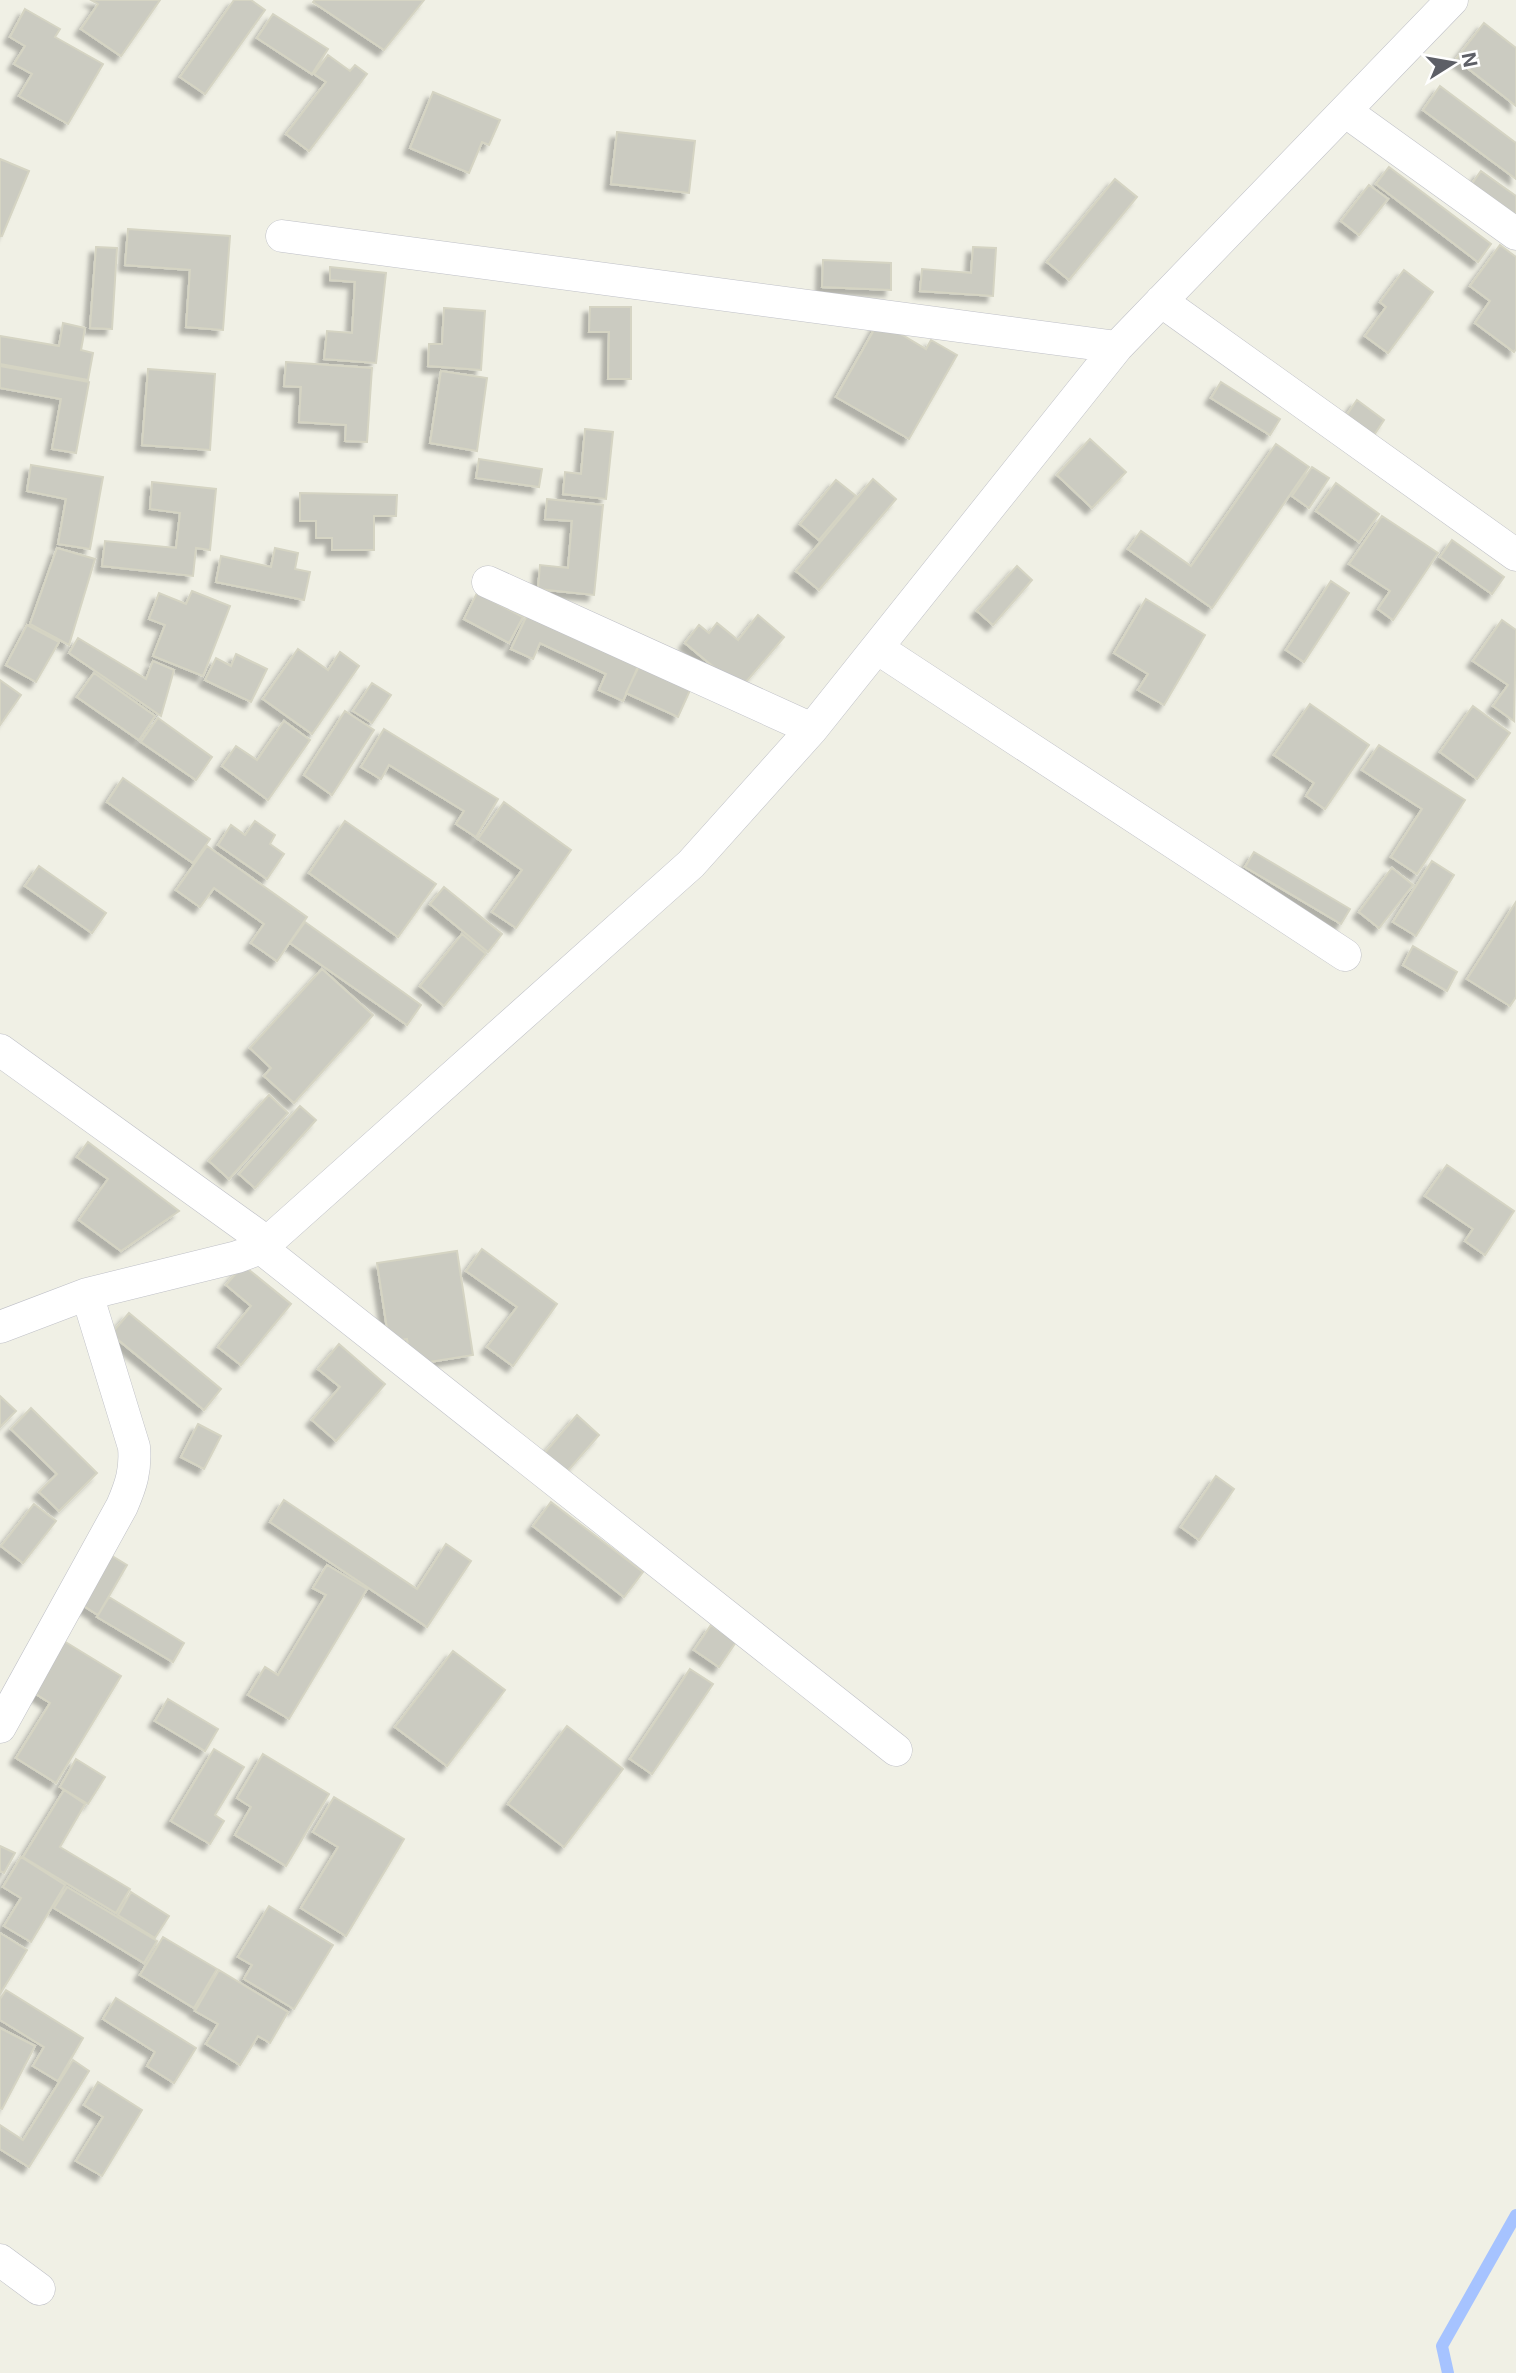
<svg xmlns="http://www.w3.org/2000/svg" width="1516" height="2373" font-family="Inter,sans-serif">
<defs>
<filter id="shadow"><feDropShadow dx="-6" dy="6" stdDeviation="2" flood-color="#0004"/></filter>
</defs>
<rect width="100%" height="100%" fill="#f0f0e5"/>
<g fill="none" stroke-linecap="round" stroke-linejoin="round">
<path stroke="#a6c3ff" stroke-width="12" d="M1448,2373l-6,-27 74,-131"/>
</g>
<path fill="#cbcbc1" stroke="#d5d4c3" stroke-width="2" filter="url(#shadow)" d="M91,0h69l-39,56 -40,-27 17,-25z
M234,0h17l14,10 -60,84 -25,-17z
M315,0h109l-40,50 -71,-48z
M25,9l35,20 -5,8 48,27 -35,60 -49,-28 13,-22 -18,-10 11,-18 -15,-9z
M273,14l55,35 -16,25 -55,-36z
M1484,23l32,25v58l-60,-47z
M328,55l22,16 5,-6 12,9 -58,77 -23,-17 40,-52 -12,-8z
M1440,86l76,57v36l-93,-69z
M433,92l67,28 -11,25 -7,-3 -13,31 -59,-25z
M617,132l78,9 -6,52 -78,-9z
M0,159l29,12 -27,65h-2z
M1389,167l102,77 -13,18 -102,-78z
M1481,171l35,25v32l-50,-36z
M1115,179l22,18 -68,83 -22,-18z
M1369,185l19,14 -29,36 -18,-14z
M128,229l102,7 -7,94 -37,-3 4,-57 -65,-5z
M1500,245l16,12v92l-2,3 -39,-29 15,-22 -20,-15z
M96,247l21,1 -5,81 -22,-1z
M973,247l23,1 -3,48 -73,-5 2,-22 49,4z
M823,260l68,3v27l-69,-3z
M330,267l56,6 -10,90 -52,-4 3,-28 25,2 3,-51 -25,-2z
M1404,270l29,22 -45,61 -23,-17 21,-29 -6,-5z
M590,307h41v72h-23l1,-47h-20z
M444,308l41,3 -4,59 -53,-4 1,-22h13z
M879,321l47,28 5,-9 26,15 -48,84 -73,-42z
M63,323l22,5 -4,22 12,3 -5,27 -88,-16v-28l59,10z
M286,362l86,6 -5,74 -22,-1 1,-16 -47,-3 2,-35 -17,-1z
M0,366l89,16 -13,71 -24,-4 9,-50 -61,-11z
M148,369l67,5 -5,76 -68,-5z
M441,371l46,7 -10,73 -47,-8z
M1221,382l59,37 -10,16 -59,-37z
M1357,400l27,20 -10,15 -28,-19z
M585,429l28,3 -7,67 -43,-5 2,-22 16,2z
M1090,439l36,33 -34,36 -35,-33z
M1276,444l33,23 -97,141 -84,-59 13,-18 50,35z
M479,459l63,10 -3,18 -63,-9z
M31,465l72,12 -13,72 -32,-5 8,-45 -39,-8z
M1312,467l17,11 -20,30 -17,-12z
M873,479l23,20 -77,91 -23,-19z
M836,480l20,16 -37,44 -19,-16z
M152,482l64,7 -6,61 -14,-2 -3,28 -91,-10 3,-25 71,7 4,-35 -30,-4z
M1336,483l43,31 -20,28 -43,-31z
M300,493l97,2 -1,21h-22v34h-42v-12h-16v-17h-16z
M547,499l56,6 -9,90 -56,-6 2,-24 28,3 4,-47 -27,-2z
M1382,516l56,37 -45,67 -15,-11 12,-18 -41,-27z
M1452,540l52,37 -12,17 -52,-37z
M57,548l38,11 -26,86 -39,-21z
M275,548l23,5 -3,16 15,3 -6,28 -88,-18 5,-26 50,11z
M1017,566l15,14 -39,45 -16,-14z
M1331,581l18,12 -45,69 -18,-12z
M192,591l38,15 -27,70 -50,-20 12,-31 -16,-6 10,-26 27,11z
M477,593l46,24 -14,26 -45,-24z
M1146,599l59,36 -41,70 -26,-15 10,-16 -34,-21z
M529,611l111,51 -17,39 -24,-11 7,-16 -66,-31 -7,16 -22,-10z
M758,615l26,22 -44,52 -55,-46 14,-18 10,8 8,-10 21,17z
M1502,620l14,10 -2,91 -21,-15 15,-21 -35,-24z
M27,625l32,17 -23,40 -30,-17z
M78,638l68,41 7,-18 21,9 -13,46 -92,-63z
M298,649l30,21 12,-18 19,14 -47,68 -49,-35z
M236,654l31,15 -16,33 -46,-22 11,-22 15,8z
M640,664l51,24 -13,29 -52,-24z
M94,673l61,43 -16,24 -62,-43z
M0,680l21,15 -21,30z
M372,683l19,12 -19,28 -19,-12z
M1310,704l59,41 -44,64 -19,-13 8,-13 -40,-28z
M1473,706l37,27 -33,46 -37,-27z
M345,711l29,19 -42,65 -28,-20z
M158,718l54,39 -16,23 -55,-38z
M284,721l26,19 -42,60 -46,-34 14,-20 21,14z
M384,729l114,70 -22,38 -20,-13 8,-13 -75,-46 -8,14 -20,-12z
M1379,745l86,55 -48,74 -26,-17 31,-48 -60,-39z
M123,778l87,61 -17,24 -86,-61z
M504,802l67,48 -55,78 -24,-16 30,-42 -44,-31z
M255,821l20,14 -5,9 14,10 -17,25 -49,-34 13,-20 14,10z
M345,821l91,63 -38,53 -89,-64z
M207,846l100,71 -30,44 -26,-18 13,-19 -50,-36 -14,19 -24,-17z
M1254,852l96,57 -9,15 -96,-57z
M1432,861l22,14 -38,61 -23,-14z
M39,866l67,47 -14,20 -67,-47z
M1392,868l21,17 -34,43 -20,-16z
M444,887l58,47 -14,18 -58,-48z
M1516,902v95l-6,9 -43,-27z
M305,922l116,83 -14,20 -117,-82z
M462,934l24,20 -42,52 -24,-20z
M1413,946l44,26 -10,19 -44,-26z
M322,969l51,46 -79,88 -30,-27 7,-8 -21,-20z
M269,1095l19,18 -59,66 -20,-18z
M300,1106l16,14 -61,68 -16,-14z
M88,1142l91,69 -58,40 -42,-31 29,-41 -31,-22z
M1447,1165l67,46 -29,44 -20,-14 8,-12 -48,-33z
M482,1249l75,55 -44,62 -26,-19 30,-40 -51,-36z
M457,1251l16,104 -62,10 -4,-26 -18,3 -12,-79z
M243,1265l48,39 -50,61 -23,-18 33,-41 -25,-21z
M129,1313l92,76 -17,21 -93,-76z
M339,1344l46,40 -49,57 -24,-21 28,-33 -22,-18z
M0,1396l16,15 -16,16z
M31,1408l66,65 -38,38 -20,-19 18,-18 -46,-45z
M577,1415l22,20 -34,39 -22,-19z
M198,1424l23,12 -17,33 -23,-12z
M1216,1476l18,13 -35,51 -18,-13z
M284,1500l133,89 29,-45 25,17 -44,66 -157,-105z
M551,1502l92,70 -19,25 -91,-71z
M34,1504l22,17 -33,42 -22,-17z
M109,1554l18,11 -29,50 -19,-12z
M327,1565l40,24 -78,130 -41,-24 17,-28 13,8 48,-80 -13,-7z
M109,1597l75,46 -11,19 -76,-45z
M711,1625l25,17 -17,25 -25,-17z
M59,1638l62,38 -65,107 -40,-25 34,-55 -22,-14z
M453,1651l52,39 -58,76 -52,-39z
M690,1669l23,15 -61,90 -22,-15z
M168,1699l50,30 -13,22 -50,-30z
M567,1726l56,43 -59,78 -56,-43z
M214,1749l30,18 -29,48 9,6 -14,23 -39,-23z
M263,1754l66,40 -43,72 -51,-31 16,-28 -14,-9z
M76,1759l29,18 -17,27 -28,-17z
M64,1790l21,14 -25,43 70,42 -14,24 -93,-56z
M334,1797l70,42 -58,97 -45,-28 37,-61 -25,-15z
M0,1846l15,7 -11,20 -4,-2z
M21,1857l44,28 -34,57 -27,-16 17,-28 -18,-11z
M67,1887l90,54 -13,22 -90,-55z
M131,1892l38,24 -14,22 -37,-23z
M269,1906l64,39 -39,64 -50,-30 8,-14 -14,-8z
M0,1933l27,17 -27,44z
M163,1937l54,32 -23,39 -54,-33z
M219,1970l69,42 -18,31 -12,-7 -18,29 -34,-21 12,-20 -23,-13z
M6,1990l77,48 -25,43 -25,-15 11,-19 -44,-27v-21z
M116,1998l80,50 -22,35 -27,-17 8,-14 -52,-33z
M0,2028l35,18 -33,63 -2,-1z
M73,2060l16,11 -60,96 -29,-18v-24l23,15z
M98,2082l44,28 -40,66 -26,-15 27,-44 -19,-12z"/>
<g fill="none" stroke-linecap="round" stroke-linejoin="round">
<defs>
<path id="minor" d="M1345,111l171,123
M282,236l835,111
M1161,301l355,254
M488,582l324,147
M877,648l468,307
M0,1050l268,193
M261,1248l635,502
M0,1327l87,-33 150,-37 24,-9 430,-384 121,-135 305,-382 335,-347
M0,1727l122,-221c9,-21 14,-36 12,-59l-47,-153
M0,2260l39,29"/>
</defs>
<use href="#minor" stroke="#bfc0c7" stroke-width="33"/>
<use href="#minor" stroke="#fff" stroke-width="32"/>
</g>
<g transform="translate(1453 63) rotate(79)" stroke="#ffffff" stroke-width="5" paint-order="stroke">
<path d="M0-5L12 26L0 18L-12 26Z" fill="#5d5f66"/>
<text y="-10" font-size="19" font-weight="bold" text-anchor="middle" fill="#5d5f66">N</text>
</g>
</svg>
